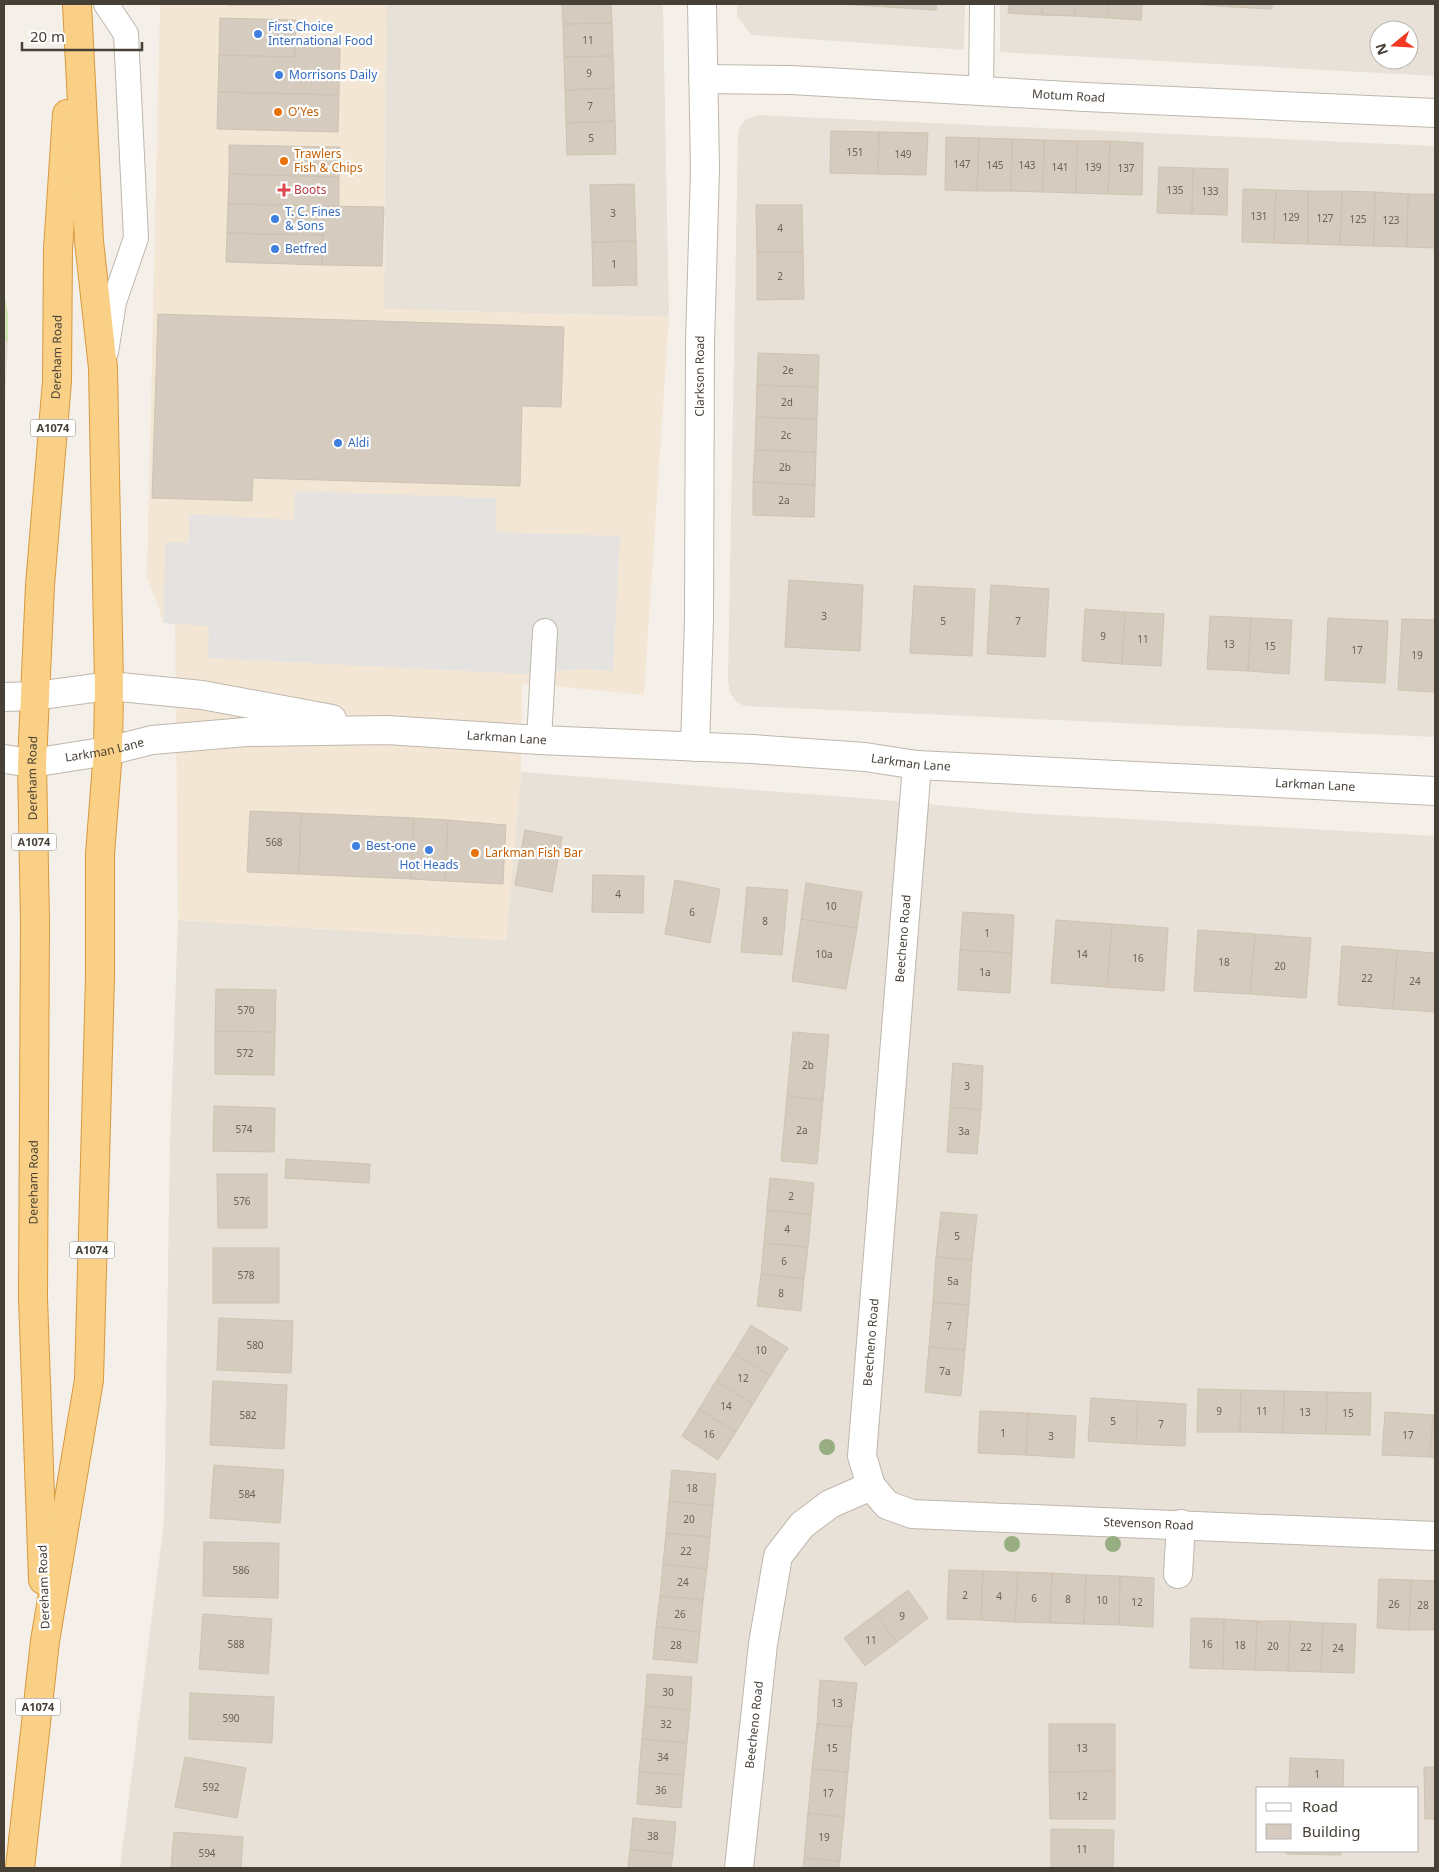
<svg xmlns="http://www.w3.org/2000/svg" width="1439" height="1872" font-family="'Noto Sans',sans-serif">
<rect width="100%" height="100%" fill="#f4f0e9"/>
<path fill="#e7e1d7" fill-rule="evenodd" d="M386,4h277l6,313 -285,-8z
M737,4h228l-1,46 -212,-15 -15,-18z
M1000,4h435v72l-435,-24zM1379,30h30v30h-30z
M758,115l677,31v591l-691,-31 -8,-5 -6,-8 -2,-12 10,-548 2,-7 6,-7z
M4,342h4l-4,78z
M521,772l352,27 149,14 413,23v1032h-1315l44,-347 6,-375 8,-226 328,20zM1258,1788h160v63h-160z"/>
<path fill="#f4e6d5" d="M160,4h226l-2,305 285,8 -25,378 -122,-12 -1,89 -15,168 -328,-20 -3,-296 -11,-1 -17,-46z"/>
<path fill="#d1e6b3" d="M4,291l4,23v28h-4z"/>
<path fill="#e5e3e0" d="M295,491l201,7v34l124,4 -7,135 -30,-2 -60,5 -315,-16 1,-32 -45,-3 1,-81 24,1v-29l105,6z"/>
<path fill="#d5cbbe" stroke="#cfc3b2" d="M228,4h53v1h-53z
M562,4h49l1,19 -49,1z
M837,4h50v3z
M887,4h50l-1,6 -49,-3z
M1009,4h33v11l-34,-2z
M1042,4h33v12l-33,-1z
M1075,4h34l-1,14 -33,-2z
M1109,4h33l-1,16 -33,-2z
M1193,4h39v3z
M1232,4h40v5l-40,-2z
M220,18l76,2 -1,37 -76,-2z
M612,23l1,33 -49,1 -1,-33z
M295,47l45,1 -1,47 -121,-3 1,-37 76,2z
M613,56l1,32 -49,2 -1,-33z
M614,88l1,33 -49,2 -1,-33z
M218,92l121,3 -1,37 -121,-3z
M615,121l1,33 -49,1 -1,-32z
M831,131l48,1 -1,42 -48,-1z
M879,132l49,1 -2,42 -48,-1z
M946,137l33,1 -2,53 -32,-1z
M979,138l33,1 -1,52h-34z
M1012,139l32,1 -1,52 -32,-1z
M1044,140l33,1 -1,52 -33,-1z
M1077,141h33l-2,53 -32,-1z
M1110,141l33,2 -1,52 -34,-1z
M229,145l111,2 -1,30 -110,-3z
M1159,167l34,1 -1,46 -35,-1z
M1193,168l35,1 -1,46 -35,-1z
M229,174l110,3v29l-111,-2z
M634,184l2,57 -44,1 -2,-57z
M1243,189l33,1 -2,53 -32,-1z
M1276,190l32,1v53l-34,-1z
M1308,191h34l-2,54 -32,-1z
M1342,191l33,1 -1,54 -34,-1z
M1375,192l33,2 -1,53 -33,-1z
M1408,194h27v54l-28,-1z
M228,204l95,2v29l-96,-2z
M756,205h46l1,47h-46z
M323,206l61,1 -2,59 -60,-1z
M227,233l96,2 -1,30 -96,-3z
M636,241l1,44 -44,1 -1,-44z
M757,252h46l1,47 -47,1z
M158,314l406,13 -3,80 -39,-1 -2,80 -267,-8 -1,23 -100,-3z
M758,353l61,2 -1,32 -61,-2z
M757,385l61,2 -1,32 -61,-2z
M756,417l61,2 -1,33 -61,-2z
M755,450l61,2 -1,33 -62,-3z
M753,482l62,3 -1,32 -61,-2z
M789,580l74,5 -3,66 -75,-4z
M991,585l58,4 -4,68 -58,-3z
M914,586l61,3 -3,67 -62,-3z
M1085,609l40,3 -3,52 -40,-3z
M1125,612l39,2 -3,52 -39,-2z
M1210,616l41,2 -3,53 -41,-2z
M1251,618l41,2 -3,54 -41,-3z
M1328,618l60,3 -3,62 -60,-3z
M1402,619l33,1v72l-37,-2z
M250,811l51,2 -2,61 -52,-2z
M301,813l113,5 -3,61 -112,-5z
M414,818l34,2 -3,61 -34,-2z
M448,820l58,5 -3,59 -58,-3z
M525,830l37,7 -10,55 -37,-7z
M593,875l51,1 -1,37 -51,-1z
M675,880l45,9 -10,54 -45,-9z
M806,883l56,9 -5,36 -56,-9z
M747,887l41,3 -6,65 -41,-3z
M963,912l51,3 -2,38 -52,-3z
M801,919l56,9 -11,61 -54,-8z
M1056,920l56,4 -5,63 -56,-4z
M1112,924l56,4 -4,63 -57,-4z
M1198,930l57,4 -5,60 -56,-3z
M1255,934l56,4 -5,60 -56,-4z
M1342,946l55,4 -4,59 -55,-4z
M960,950l52,3 -2,40 -52,-3z
M1397,950l38,3v59l-42,-3z
M216,989l60,1 -1,42 -60,-1z
M215,1031l60,1 -1,43 -59,-1z
M793,1032l36,3 -6,65 -36,-4z
M953,1063l30,3 -2,44 -31,-3z
M787,1096l36,4 -6,64 -36,-3z
M214,1106l61,2 -1,44 -61,-1z
M950,1107l31,3 -4,44 -30,-2z
M286,1159l84,5 -1,19 -84,-5z
M217,1174h50v54h-49z
M770,1178l44,5 -3,32 -44,-5z
M767,1210l44,5 -3,32 -44,-4z
M941,1212l36,3 -5,45 -36,-3z
M764,1243l44,4 -4,32 -43,-5z
M213,1248h66v55h-66z
M936,1257l36,3 -3,45 -36,-3z
M761,1274l43,5 -3,32 -44,-5z
M933,1302l36,3 -4,45 -36,-3z
M219,1318l74,3 -2,52 -74,-3z
M751,1325l37,23 -18,28 -36,-23z
M929,1347l36,3 -4,46 -36,-4z
M734,1353l36,23 -17,28 -37,-23z
M213,1381l74,4 -3,64 -74,-4z
M716,1381l37,23 -17,28 -37,-23z
M1198,1389l43,1 -1,42h-43z
M1241,1390l43,1 -1,42 -43,-1z
M1284,1391l43,1 -1,42 -43,-1z
M1327,1392l44,1 -1,42 -44,-1z
M1091,1398l47,3 -2,43 -48,-3z
M1138,1401l48,3 -1,42 -49,-2z
M699,1409l37,23 -18,28 -36,-24z
M980,1411l48,2 -2,42 -48,-2z
M1385,1412l48,3 -3,42 -48,-2z
M1028,1413l48,3 -2,42 -48,-3z
M1433,1415h2v43l-5,-1z
M214,1465l70,5 -4,53 -70,-5z
M672,1470l44,4 -3,32 -44,-5z
M669,1501l44,5 -3,31 -44,-4z
M666,1533l44,4 -3,32 -44,-5z
M204,1542l75,1 -1,55 -75,-2z
M663,1564l44,5 -4,31 -43,-4z
M949,1570l34,1 -2,49 -34,-1z
M983,1571l35,1 -3,50 -34,-2z
M1018,1572l34,1 -2,50 -35,-1z
M1052,1573l34,2 -2,49 -34,-1z
M1086,1575l34,1 -1,49 -35,-1z
M1120,1576l34,2 -1,49 -34,-2z
M1379,1579l32,1 -2,50 -32,-2z
M1411,1580l24,1v49h-26z
M908,1590l20,28 -31,24 -21,-28z
M660,1596l43,4 -3,32 -44,-5z
M203,1614l69,5 -4,55 -69,-5z
M876,1614l21,28 -32,24 -21,-28z
M1191,1618l33,1 -1,50 -33,-1z
M1224,1619l33,2 -2,49 -32,-1z
M1257,1621h33l-2,50 -33,-1z
M1290,1621l33,2 -2,49 -33,-1z
M1323,1623l33,1 -2,49 -33,-1z
M656,1627l44,5 -3,31 -44,-4z
M647,1674l45,3 -2,33 -45,-4z
M820,1680l37,3 -5,44 -35,-3z
M190,1693l84,4 -2,46 -83,-4z
M645,1706l45,4 -3,33 -45,-4z
M817,1724l35,3 -4,45 -36,-3z
M1049,1724h66v47l-66,1z
M642,1739l45,4 -3,32 -45,-3z
M185,1757l61,11 -9,50 -62,-11z
M1290,1758l54,2 -1,28h-54z
M1424,1767h11v52h-10z
M812,1769l36,3 -4,45 -36,-4z
M1115,1771v48h-65l-1,-47z
M639,1772l45,3 -3,33 -44,-4z
M808,1813l36,4 -4,44 -36,-3z
M633,1818l43,4 -3,32 -43,-5z
M1051,1829l63,1 -1,38h-62z
M174,1832l69,5 -2,31h-70z
M630,1849l43,5 -2,14h-43z
M1287,1851h54v4l-54,-1z
M804,1858l36,3 -1,7h-36z"/>
<g fill="none" stroke-linecap="round" stroke-linejoin="round">
<defs>
<path id="service" d="M106,4l20,30 10,204 -22,64 -8,50
M981,91l1,-87
M539,740l6,-109"/>
<g id="minor">
<path id="s1" d="M703,79l88,1 294,17 350,16"/>
<path d="M4,697l31,-1 74,-10 93,9 130,24"/>
<path id="s2" d="M695,747l4,-128 1,-277 5,-173 -3,-165"/>
<path id="s3" d="M4,759l28,4 76,-12 44,-11 94,-8 141,-2 152,10 213,9 113,8 52,8 518,26"/>
<path id="s4" d="M871,1486l16,19 25,9 523,22"/>
<path d="M1178,1574l3,-50"/>
<path id="s5" d="M739,1868l24,-224 15,-88 24,-31 28,-21 41,-18 -9,-30 55,-691"/>
</g>
<g id="trunk">
<path id="s6" d="M43,1580l-10,-282 2,-376 -3,-159 8,-178 17,-204 1,-132 9,-135"/>
<path d="M20,1868l25,-227 44,-261 11,-403v-123l8,-103 1,-65 -6,-318 -14,-127 -12,-237"/>
</g>
</defs>
<use href="#service" stroke="#bfb7ac" stroke-width="26"/>
<use href="#minor" stroke="#bfb7ac" stroke-width="30"/>
<use href="#trunk" stroke="#d7993f" stroke-width="30"/>
<use href="#service" stroke="#fff" stroke-width="24"/>
<use href="#minor" stroke="#fff" stroke-width="28"/>
<use href="#trunk" stroke="#f9d086" stroke-width="28"/>
</g>
<g fill="#98ad82">
<circle cx="827" cy="1447" r="8"/>
<circle cx="1012" cy="1544" r="8"/>
<circle cx="1113" cy="1544" r="8"/>
</g>
<g fill="#3f7fe0" stroke="#fff" stroke-width="2">
<circle cx="258" cy="34" r="5"/>
<circle cx="279" cy="75" r="5"/>
<circle cx="275" cy="219" r="5"/>
<circle cx="275" cy="249" r="5"/>
<circle cx="338" cy="443" r="5"/>
<circle cx="356" cy="846" r="5"/>
<circle cx="429" cy="850" r="5"/>
</g>
<g fill="#e8710a" stroke="#fff" stroke-width="2">
<circle cx="278" cy="112" r="5"/>
<circle cx="284" cy="161" r="5"/>
<circle cx="475" cy="853" r="5"/>
</g>
<path fill="#e0444e" stroke="#fff" stroke-width="2" d="M281.5 182.5h5v5h5v5h-5v5h-5v-5h-5v-5h5z"/>
<g text-anchor="middle" stroke-width="4.5" stroke-linejoin="round" paint-order="stroke">
<g font-size="10" fill="#6a6359">
<text x="588" y="44">11</text>
<text x="589" y="77">9</text>
<text x="590" y="110">7</text>
<text x="591" y="142">5</text>
<text x="855" y="156">151</text>
<text x="903" y="158">149</text>
<text x="962" y="168">147</text>
<text x="995" y="169">145</text>
<text x="1027" y="169">143</text>
<text x="1060" y="171">141</text>
<text x="1093" y="171">139</text>
<text x="1126" y="172">137</text>
<text x="1175" y="194">135</text>
<text x="1210" y="195">133</text>
<text x="613" y="217">3</text>
<text x="1259" y="220">131</text>
<text x="1291" y="221">129</text>
<text x="1325" y="222">127</text>
<text x="1358" y="223">125</text>
<text x="1391" y="224">123</text>
<text x="780" y="232">4</text>
<text x="614" y="268">1</text>
<text x="780" y="280">2</text>
<text x="788" y="374">2e</text>
<text x="787" y="406">2d</text>
<text x="786" y="439">2c</text>
<text x="785" y="471">2b</text>
<text x="784" y="504">2a</text>
<text x="824" y="620">3</text>
<text x="943" y="625">5</text>
<text x="1018" y="625">7</text>
<text x="1103" y="640">9</text>
<text x="1143" y="643">11</text>
<text x="1229" y="648">13</text>
<text x="1270" y="650">15</text>
<text x="1357" y="654">17</text>
<text x="1417" y="659">19</text>
<text x="274" y="846">568</text>
<text x="618" y="898">4</text>
<text x="831" y="910">10</text>
<text x="692" y="916">6</text>
<text x="765" y="925">8</text>
<text x="987" y="937">1</text>
<text x="824" y="958">10a</text>
<text x="1082" y="958">14</text>
<text x="1138" y="962">16</text>
<text x="1224" y="966">18</text>
<text x="1280" y="970">20</text>
<text x="985" y="976">1a</text>
<text x="1367" y="982">22</text>
<text x="1415" y="985">24</text>
<text x="246" y="1014">570</text>
<text x="245" y="1057">572</text>
<text x="808" y="1069">2b</text>
<text x="967" y="1090">3</text>
<text x="244" y="1133">574</text>
<text x="802" y="1134">2a</text>
<text x="964" y="1135">3a</text>
<text x="791" y="1200">2</text>
<text x="242" y="1205">576</text>
<text x="787" y="1233">4</text>
<text x="957" y="1240">5</text>
<text x="784" y="1265">6</text>
<text x="246" y="1279">578</text>
<text x="953" y="1285">5a</text>
<text x="781" y="1297">8</text>
<text x="949" y="1330">7</text>
<text x="255" y="1349">580</text>
<text x="761" y="1354">10</text>
<text x="945" y="1375">7a</text>
<text x="743" y="1382">12</text>
<text x="726" y="1410">14</text>
<text x="1219" y="1415">9</text>
<text x="1262" y="1415">11</text>
<text x="1305" y="1416">13</text>
<text x="1348" y="1417">15</text>
<text x="248" y="1419">582</text>
<text x="1113" y="1425">5</text>
<text x="1161" y="1428">7</text>
<text x="1003" y="1437">1</text>
<text x="709" y="1438">16</text>
<text x="1408" y="1439">17</text>
<text x="1051" y="1440">3</text>
<text x="692" y="1492">18</text>
<text x="247" y="1498">584</text>
<text x="689" y="1523">20</text>
<text x="686" y="1555">22</text>
<text x="241" y="1574">586</text>
<text x="683" y="1586">24</text>
<text x="965" y="1599">2</text>
<text x="999" y="1600">4</text>
<text x="1034" y="1602">6</text>
<text x="1068" y="1603">8</text>
<text x="1102" y="1604">10</text>
<text x="1137" y="1606">12</text>
<text x="1394" y="1608">26</text>
<text x="1423" y="1609">28</text>
<text x="680" y="1618">26</text>
<text x="902" y="1620">9</text>
<text x="871" y="1644">11</text>
<text x="236" y="1648">588</text>
<text x="1207" y="1648">16</text>
<text x="676" y="1649">28</text>
<text x="1240" y="1649">18</text>
<text x="1273" y="1650">20</text>
<text x="1306" y="1651">22</text>
<text x="1338" y="1652">24</text>
<text x="668" y="1696">30</text>
<text x="837" y="1707">13</text>
<text x="231" y="1722">590</text>
<text x="666" y="1728">32</text>
<text x="832" y="1752">15</text>
<text x="1082" y="1752">13</text>
<text x="663" y="1761">34</text>
<text x="1317" y="1778">1</text>
<text x="211" y="1791">592</text>
<text x="661" y="1794">36</text>
<text x="828" y="1797">17</text>
<text x="1082" y="1800">12</text>
<text x="653" y="1840">38</text>
<text x="824" y="1841">19</text>
<text x="1082" y="1853">11</text>
<text x="207" y="1857">594</text>
</g>
<g fill="#fff" stroke="#7e7973" stroke-width="1">
<rect x="30.5" y="419.5" width="45" height="17" rx="4"/>
<rect x="11.5" y="833.5" width="45" height="17" rx="4"/>
<rect x="69.5" y="1241.5" width="45" height="17" rx="4"/>
<rect x="15.5" y="1698.5" width="45" height="17" rx="4"/>
</g>
<g font-size="11" font-weight="bold" fill="#474037">
<text x="53" y="432">A1074</text>
<text x="34" y="846">A1074</text>
<text x="92" y="1254">A1074</text>
<text x="38" y="1711">A1074</text>
</g>
<g font-size="12" fill="#366cbe" stroke="#fff" text-anchor="start">
<text x="268" y="31">First Choice<tspan x="268" dy="14">International Food</tspan></text>
<text x="289" y="79">Morrisons Daily</text>
<text x="285" y="216">T. C. Fines<tspan x="285" dy="14">&amp; Sons</tspan></text>
<text x="285" y="253">Betfred</text>
<text x="348" y="447">Aldi</text>
<text x="366" y="850">Best-one</text>
<text x="429" y="869" text-anchor="middle">Hot Heads</text>
</g>
<g font-size="12" fill="#474037" stroke="#fff">
<text dy="4" stroke="none"><textPath href="#s1" startOffset="366">Motum Road</textPath></text>
<text dy="4" stroke="none"><textPath href="#s6" startOffset="1224">Dereham Road</textPath></text>
<text dy="4" stroke="none"><textPath href="#s2" startOffset="371">Clarkson Road</textPath></text>
<text dy="4" stroke="none"><textPath href="#s3" startOffset="506">Larkman Lane</textPath></text>
<text dy="4" stroke="none"><textPath href="#s3" startOffset="102">Larkman Lane</textPath></text>
<text dy="4" stroke="none"><textPath href="#s3" startOffset="911">Larkman Lane</textPath></text>
<text dy="4" stroke="none"><textPath href="#s6" startOffset="802">Dereham Road</textPath></text>
<text dy="4" stroke="none"><textPath href="#s3" startOffset="1316">Larkman Lane</textPath></text>
<text dy="4" stroke="none"><textPath href="#s5" startOffset="984">Beecheno Road</textPath></text>
<text dy="4" stroke="none"><textPath href="#s6" startOffset="398">Dereham Road</textPath></text>
<text dy="4" stroke="none"><textPath href="#s5" startOffset="579">Beecheno Road</textPath></text>
<text dy="4" stroke="none"><textPath href="#s4" startOffset="288">Stevenson Road</textPath></text>
<text transform="translate(44 1587) rotate(-92)" y="4">Dereham Road</text>
<text dy="4" stroke="none"><textPath href="#s5" startOffset="144">Beecheno Road</textPath></text>
</g>
<g font-size="12" fill="#c56008" stroke="#fff" text-anchor="start">
<text x="288" y="116">O'Yes</text>
<text x="294" y="158">Trawlers<tspan x="294" dy="14">Fish &amp; Chips</tspan></text>
<text x="485" y="857">Larkman Fish Bar</text>
</g>
<g font-size="12" fill="#be3a42" stroke="#fff" text-anchor="start">
<text x="294" y="194">Boots</text>
</g>
</g>
<rect width="1439" height="1872" fill="none" stroke="#474037" stroke-width="10"/>
<rect x="1256" y="1787" width="162" height="65" fill="#ffffff" stroke="#b5b3af"/>
<rect x="1266" y="1803" width="25" height="8" fill="#ffffff" stroke="#b5b3af"/>
<text x="1302" y="1812" font-size="15" fill="#474037">Road</text>
<rect x="1266" y="1824" width="25" height="15" fill="#d5cbbe" stroke="#b5b3af"/>
<text x="1302" y="1837" font-size="15" fill="#474037">Building</text>
<g transform="translate(1394 45) rotate(252)"><circle r="24" fill="#ffffff" stroke="#b5b3af"/>
<path d="M0-4L9 19L0 12L-9 19Z" fill="#f13923"/>
<text y="-8" font-size="14" font-weight="bold" text-anchor="middle" fill="#474037">N</text>
</g>
<path d="M22 42v8h120v-8" fill="none" stroke="#474037" stroke-width="2.5"/>
<text x="30" y="42" font-size="15" fill="#474037" stroke="#ffffff" stroke-width="4" paint-order="stroke">20 m</text>
</svg>
